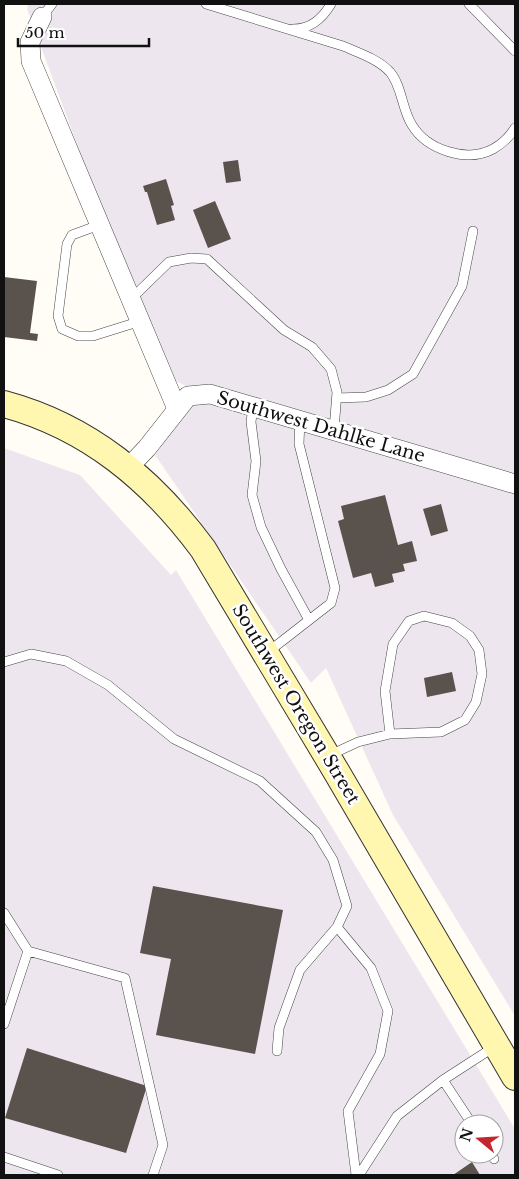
<svg xmlns="http://www.w3.org/2000/svg" width="519" height="1179" font-family="'Libre Baskerville',serif">
<rect width="100%" height="100%" fill="#fffdf5"/>
<path fill="#eee6ef" fill-rule="evenodd" d="M28,4h487v1012l-122,-201 -67,-147 -15,15 -156,-228 45,-62 -38,-19 -135,-365z
M4,448l76,27 91,100 5,-5 339,559v46h-511zM464,1124h30v30h-30z"/>
<path fill="#5a524d" d="M238,160l3,21 -15,2 -3,-21z
M166,179l8,26 -3,1 4,14 -18,5 -10,-33h-2l-2,-6z
M215,201l16,38 -23,9 -15,-38z
M4,277l33,4 -7,52 8,1 -1,7 -33,-4z
M385,495l13,50 14,-4 5,20 -14,3 2,7 -13,3 2,8 -19,5 -4,-14 -18,5 -15,-57 6,-2 -3,-13z
M441,504l7,27 -17,5 -8,-27z
M452,672l4,19 -29,6 -3,-19z
M153,886l130,24 -28,144 -99,-19 15,-76 -31,-6z
M27,1048l120,38 -21,67 -121,-35z
M472,1162l8,13h-27z"/>
<g fill="none" stroke-linecap="round" stroke-linejoin="round">
<defs>
<path id="lane" d="M206,4l137,42c16,7 35,13 47,26 12,14 12,38 22,53 15,25 55,38 81,24 9,-5 17,-13 22,-21
M469,4l46,47
M42,17l10,-13
M293,29c18,0 29,-10 38,-25
M99,225l-27,10 -5,9 -9,72 4,13 16,7h15l48,-15
M131,299l38,-37 22,-4 16,1 77,71 28,17 19,22 6,23 -3,38
M337,398l29,-1 22,-7 25,-16 49,-88 11,-55
M253,406l-2,16 5,39 -4,34 9,32 20,42 28,51
M268,652l63,-49 4,-15 -36,-144 1,-25
M4,662l27,-8 35,7 42,24 66,54 86,42 56,51 17,28 14,46 -10,21 -37,43 -21,58 -2,23
M330,755l28,-13 32,-8 51,-2 24,-12 11,-18 6,-28 -3,-24 -9,-14 -18,-13 -28,-7 -15,5 -16,23 -8,47 5,43
M4,913l24,38
M337,927l34,41 17,43 -8,43 -32,57 8,64
M4,1024l24,-73 97,27 38,167 -10,30
M443,1080l29,44
M491,1154l3,5
M4,1157l54,18
M359,1175l38,-59 46,-36 51,-33"/>
<path id="street" d="M42,17l-12,25 1,19 146,348
M128,468l19,-20 41,-52 22,-2 305,90"/>
<path id="secondary" d="M4,404c85,23 148,76 199,145l133,222 179,306"/>
</defs>
<use href="#lane" stroke="#444" stroke-width="10"/>
<use href="#street" stroke="#444" stroke-width="20"/>
<use href="#secondary" stroke="#333" stroke-width="28"/>
<use href="#lane" stroke="#fff" stroke-width="9"/>
<use href="#street" stroke="#fff" stroke-width="19"/>
<use href="#secondary" stroke="#fff6b0" stroke-width="26"/>
</g>
<g text-anchor="middle" stroke-width="5" stroke-linejoin="round" paint-order="stroke">
<g font-size="18" fill="#111" stroke="#fff">
<text transform="translate(321 427) rotate(16)" y="6">Southwest Dahlke Lane</text>
<text transform="translate(296 704) rotate(59)" y="6">Southwest Oregon Street</text>
</g>
</g>
<rect width="519" height="1179" fill="none" stroke="#111111" stroke-width="10"/>
<g transform="translate(479 1139) rotate(288)"><circle r="24" fill="#ffffff" stroke="#a0a0a0"/>
<path d="M0-4L9 19L0 12L-9 19Z" fill="#c4262e"/>
<text y="-8" font-size="14" font-weight="bold" text-anchor="middle" fill="#111111">N</text>
</g>
<path d="M18 38v8h131v-8" fill="none" stroke="#111111" stroke-width="2.5"/>
<text x="25" y="38" font-size="15" fill="#111111" stroke="#ffffff" stroke-width="4" paint-order="stroke">50 m</text>
</svg>
